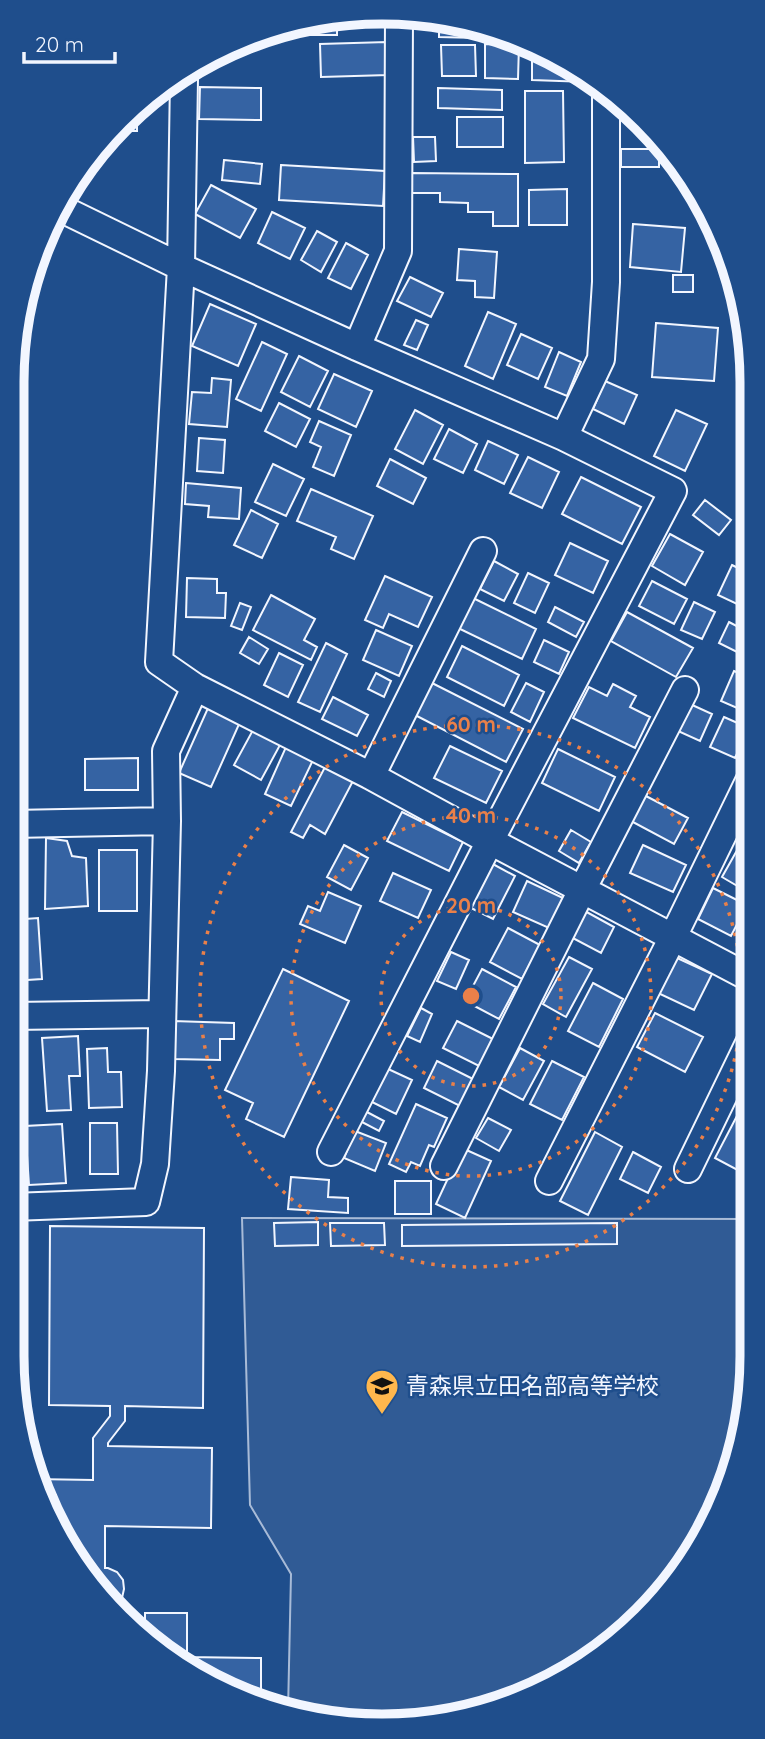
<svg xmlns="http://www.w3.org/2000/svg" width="765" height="1739" font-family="Quicksand,'Noto Sans JP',sans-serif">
<rect width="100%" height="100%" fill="#1f4e8c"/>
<path fill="#305b95" stroke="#a8bbd7" stroke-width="2" d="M242,1218l510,1 1,138 -28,141 -64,102 -94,77 -113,43h-143l-23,-9 3,-137 -41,-69z"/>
<path fill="#3563a3" stroke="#f2f6ff" stroke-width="2" d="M337,21v14h-62v-1z
M439,24l38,7v7l-38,-1z
M387,42l1,33 -67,2 -1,-33z
M485,44l34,1 -1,34 -33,-1z
M441,45h34l1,31h-34z
M532,52h13l43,25 -1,5 -55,-2z
M200,87l61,1v32l-62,-1z
M438,88l64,2v20l-64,-2z
M525,91h38l1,71 -39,1z
M137,110v21h-23l6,-10z
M457,117h46v30h-46z
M413,137h22l1,24 -22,1z
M621,149h38v18h-38z
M224,160l38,4 -2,20 -38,-4z
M281,165l104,6 -2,35 -104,-6z
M412,173l106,1v52h-25v-14h-25v-9l-28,-1v-9h-28z
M211,185l45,24 -16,29 -45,-24z
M567,189v36h-38v-35z
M272,212l33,16 -15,31 -32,-16z
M633,224l52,4 -4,44 -51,-5z
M317,231l20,11 -16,30 -20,-12z
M346,243l22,12 -17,34 -23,-11z
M459,249l38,3 -3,46 -19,-1v-16l-18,-1z
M673,275h20v17h-20z
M410,277l33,16 -12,24 -34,-16z
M210,304l46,20 -18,42 -46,-20z
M488,312l28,12 -23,55 -28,-13z
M416,320l12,5 -11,25 -13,-5z
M656,323l62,5 -4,53 -62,-4z
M521,334l31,14 -14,31 -31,-14z
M262,342l25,12 -26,57 -25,-12z
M559,352l22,10 -14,34 -22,-9z
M299,356l29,15 -18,36 -29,-15z
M334,374l38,17 -16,36 -38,-18z
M212,378l19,2 -4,47 -38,-3 3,-32 19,1z
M605,381l32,14 -13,29 -31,-15z
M279,403l31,16 -14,28 -31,-16z
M415,410l28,15 -20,39 -28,-15z
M676,410l31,14 -22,47 -31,-15z
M319,421l32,14 -17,41 -21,-9 8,-20 -11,-5z
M449,429l28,15 -14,29 -29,-14z
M199,438l26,2 -2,33 -26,-2z
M488,441l30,14 -14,29 -29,-14z
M528,457l31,15 -17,36 -32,-15z
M390,459l36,19 -13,26 -36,-18z
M273,464l31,15 -18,37 -31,-14z
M581,477l60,30 -19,37 -60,-30z
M186,483l55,5 -2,31 -31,-2 1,-11 -24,-2z
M311,489l62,27 -19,43 -23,-10 5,-12 -39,-16z
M750,490v32l-12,-6z
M705,500l26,20 -12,15 -26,-20z
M251,510l27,14 -16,34 -28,-13z
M670,534l33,18 -18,33 -33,-19z
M570,543l38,18 -15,32 -38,-18z
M494,561l24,13 -14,27 -24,-12z
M732,565l18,9 -13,30 -19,-9z
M528,573l21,10 -14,30 -21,-10z
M385,576l47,21 -14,30 -29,-13 -6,14 -18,-8z
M187,578l30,1v14h9l-1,25 -39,-1z
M652,581l35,18 -13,25 -35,-18z
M271,595l44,24 -11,21 13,7 -6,13 -58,-30z
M750,595v25l-9,-4z
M473,598l63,31 -14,30 -64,-31z
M694,602l21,10 -13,27 -21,-9z
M240,603l11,4 -9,23 -11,-4z
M555,607l29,15 -8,15 -28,-15z
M627,612l66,36 -17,29 -65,-36z
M729,622l21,11 1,17 -4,7 -28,-14z
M376,630l36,16 -13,30 -36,-16z
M249,637l19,12 -9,15 -19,-11z
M544,640l25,12 -10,22 -25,-12z
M326,643l21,11 -27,58 -22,-10z
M462,646l57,29 -15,31 -57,-29z
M279,653l24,12 -15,32 -24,-12z
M734,671l17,7v36l-30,-13z
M376,673l15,8 -7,16 -16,-8z
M430,682l93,47 -17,33 -93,-48z
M526,683l18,9 -14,30 -19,-10z
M613,684l23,12 -6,11 20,10 -15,31 -62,-30 16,-31 18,9z
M333,697l35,18 -11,21 -35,-17z
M690,704l22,10 -12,27 -22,-10z
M208,708l32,14 -29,65 -32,-14z
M724,717l25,11 -14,30 -25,-11z
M253,730l27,15 -19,35 -27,-15z
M450,746l52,25 -16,32 -52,-25z
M286,747l27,13 -22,46 -26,-12z
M558,749l57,28 -16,34 -57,-28z
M138,758v32h-53v-31z
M325,767l28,14 -28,53 -15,-9 -7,13 -12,-6z
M644,795l44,23 -14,26 -43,-23z
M402,812l61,30 -14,29 -62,-30z
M571,830l20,12 -12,21 -20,-12z
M46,838l21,3 5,15 14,2 2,48 -43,3z
M344,845l24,13 -17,32 -24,-13z
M643,845l43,20 -13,27 -43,-19z
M740,845l11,6v43l-29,-17z
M99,850h38v61h-38z
M491,863l24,13 -22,43 -24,-12z
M393,873l38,17 -13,28 -38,-17z
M527,881l36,17 -14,30 -36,-16z
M713,888l34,17 -16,31 -33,-17z
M328,892l33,14 -16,37 -45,-19 8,-18 12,5z
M583,910l31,17 -13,26 -32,-17z
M38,918l4,61 -30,2v-61z
M508,928l32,17 -18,34 -32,-17z
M451,952l18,8 -13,29 -19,-8z
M569,957l23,12 -26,48 -23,-13z
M675,957l37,17 -18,36 -36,-17z
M283,969l66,32 -65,136 -38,-18 7,-16 -28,-13z
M482,969l34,18 -17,32 -34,-18z
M593,983l30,16 -24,48 -31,-16z
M421,1008l11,6 -12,28 -13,-6z
M655,1013l48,24 -18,35 -48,-25z
M173,1021l61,2v16h-14v21l-47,-1z
M457,1021l36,18 -14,27 -36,-18z
M78,1036l2,40h-11l2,34 -24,1 -5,-73z
M12,1040h7v40h-7z
M107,1048l1,24h13l1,35 -33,1 -2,-59z
M520,1048l24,13 -21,39 -24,-13z
M437,1061l38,19 -13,27 -38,-19z
M552,1061l32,16 -22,43 -32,-16z
M386,1068l26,12 -16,34 -26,-13z
M751,1089l1,73 -7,12 -30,-16z
M416,1104l31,14 -13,29 -5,-2 -9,21 -9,-4 -5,10 -17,-8z
M365,1111l19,10 -5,10 -19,-10z
M17,1117l1,38h-6v-37z
M488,1118l23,12 -12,21 -23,-13z
M90,1123h27l1,51h-28z
M62,1124l4,59 -37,2 -4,-59z
M355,1131l31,12 -11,28 -31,-13z
M595,1132l27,15 -34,68 -28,-14z
M462,1148l29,13 -26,57 -29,-14z
M633,1152l28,15 -13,26 -28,-14z
M291,1177l38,3 -1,17 20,1v15l-60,-4z
M395,1181h36v33h-36z
M318,1222v23l-43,1 -1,-23z
M330,1223h54l1,22 -54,1z
M617,1223v21l-215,2v-21z
M50,1226l154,2 -1,180 -78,-2v15l-17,22v3l104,2 -1,80 -106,-2v42h3l9,4 6,8 1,9 -2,9 -6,8 -3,2 -9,-8 -48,-83v-22h-13l-9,-16 59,1v-42l17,-22v-10l-61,-1z
M145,1613h42v44l74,1v43l-63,-24 -53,-43z"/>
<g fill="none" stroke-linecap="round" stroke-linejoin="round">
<defs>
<path id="minor" d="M184,79l-3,188 -22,395 36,25 176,89 119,65 262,138
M62,209l119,58 176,80 207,90 109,54 -183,350 -159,311
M357,347l41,-96 1,-235
M564,437l37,-78 5,-77v-194
M371,776l112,-225
M12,824l155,-3
M12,1016l149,-2
M444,1166l138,-276 103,-200
M688,1169l64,-132
M549,1181l124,-244 78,-160
M12,1207l134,-5 9,-38 6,-93 6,-250 -1,-70 29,-64"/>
</defs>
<use href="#minor" stroke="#f2f6ff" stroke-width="30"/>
<use href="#minor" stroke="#1f4e8c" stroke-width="26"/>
</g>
<g fill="none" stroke="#ea8049" stroke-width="3.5" stroke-dasharray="3.5 7">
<circle cx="471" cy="996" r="90"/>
<circle cx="471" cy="996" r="180"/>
<circle cx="471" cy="996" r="271"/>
</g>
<defs>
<symbol id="school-pin" viewBox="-11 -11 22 30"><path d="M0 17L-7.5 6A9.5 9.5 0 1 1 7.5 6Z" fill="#ffb74d" stroke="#1f4e8c"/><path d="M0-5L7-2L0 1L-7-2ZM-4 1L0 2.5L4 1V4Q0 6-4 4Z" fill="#111"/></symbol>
</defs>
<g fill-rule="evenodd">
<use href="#school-pin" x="363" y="1367" width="38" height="52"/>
</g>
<g text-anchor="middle" stroke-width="5" stroke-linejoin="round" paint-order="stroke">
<g font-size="23" fill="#f2f6ff" stroke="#1f4e8c" text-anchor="start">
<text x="406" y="1394">青森県立田名部高等学校</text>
</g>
</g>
<path d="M0 0H765V1739H0ZM382 24H382A358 358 0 0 1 740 382V1356A358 358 0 0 1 382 1714H382A358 358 0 0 1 24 1356V382A358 358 0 0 1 382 24Z" fill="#1f4e8c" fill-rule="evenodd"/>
<path fill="none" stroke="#f2f6ff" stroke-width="9" d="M382 24H382A358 358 0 0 1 740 382V1356A358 358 0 0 1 382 1714H382A358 358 0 0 1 24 1356V382A358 358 0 0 1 382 24Z"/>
<circle cx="471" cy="996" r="10" fill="#ea8049" stroke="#1f4e8c" stroke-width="3.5"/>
<g font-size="21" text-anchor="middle" font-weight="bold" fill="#ea8049" stroke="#1f4e8c" stroke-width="5" stroke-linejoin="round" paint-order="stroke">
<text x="471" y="732">60 m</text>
<text x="471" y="823">40 m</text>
<text x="471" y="913">20 m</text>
</g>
<path d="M24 52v10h91v-10" fill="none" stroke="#f2f6ff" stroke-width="3.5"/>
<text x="35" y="52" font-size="21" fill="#f2f6ff" stroke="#1f4e8c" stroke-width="5" paint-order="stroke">20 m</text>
</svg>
